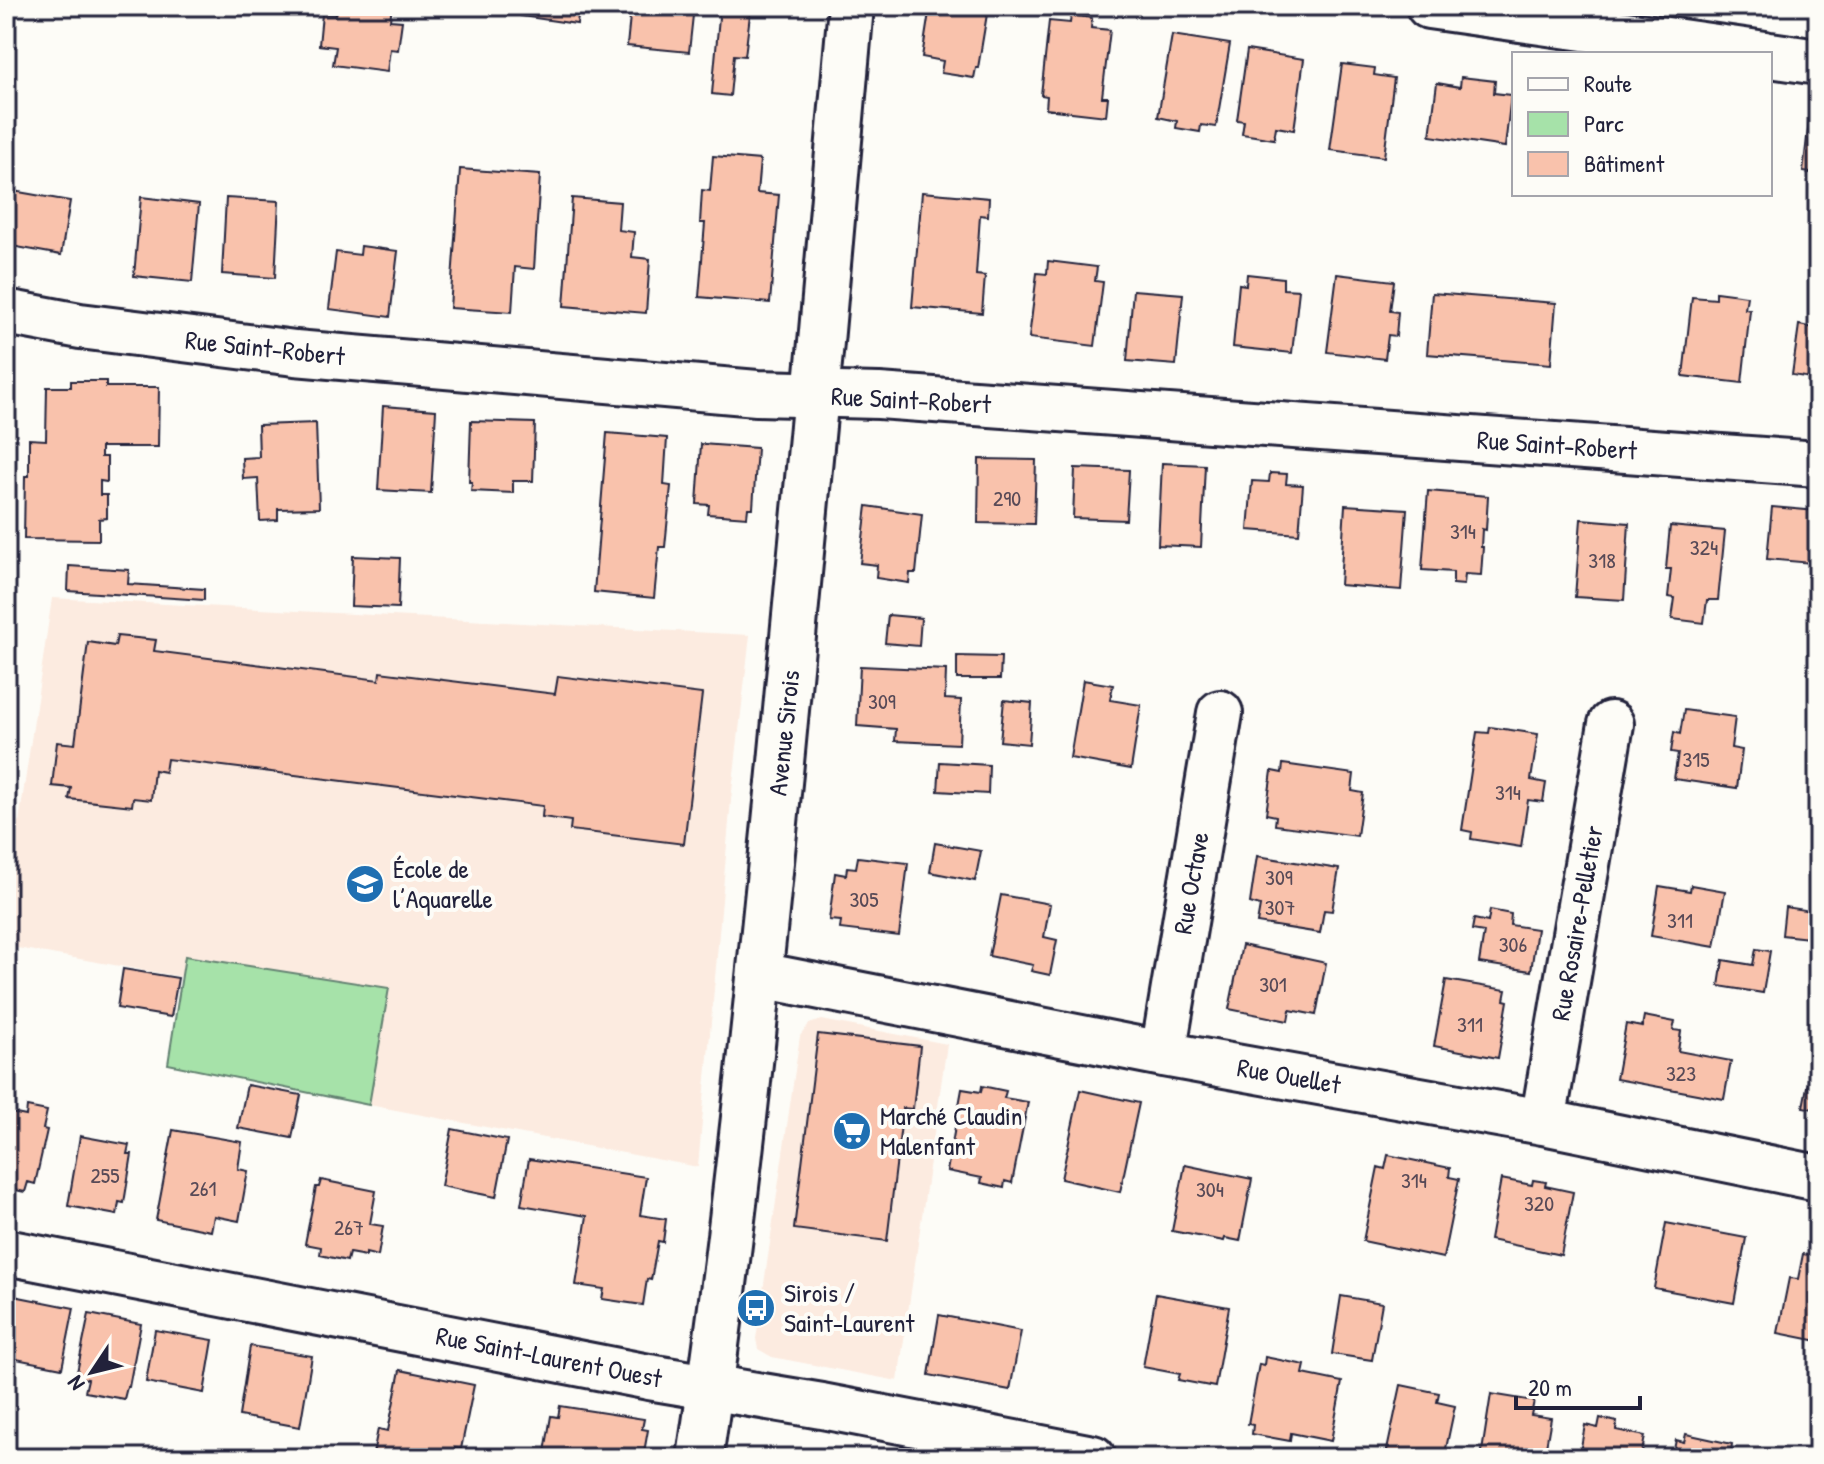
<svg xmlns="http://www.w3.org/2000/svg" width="1824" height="1464" font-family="'Patrick Hand',sans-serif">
<rect width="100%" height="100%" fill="#fdfcf7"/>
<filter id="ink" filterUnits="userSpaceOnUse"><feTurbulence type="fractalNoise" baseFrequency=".0125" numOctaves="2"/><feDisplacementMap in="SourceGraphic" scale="16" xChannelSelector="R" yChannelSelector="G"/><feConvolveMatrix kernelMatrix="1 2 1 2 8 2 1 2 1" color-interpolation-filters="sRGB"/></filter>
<g filter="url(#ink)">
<path fill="#fcebe0" d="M52,598l698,37 -19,165 -33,367 -329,-62 -201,-41 14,-87 -176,-31v-125l13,1z
M822,1020l125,24 -49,337 -126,-24 -14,-8 -2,-10 44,-303 9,-12z"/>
<path fill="#a6e2a9" stroke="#648272" stroke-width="2" d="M185,956l204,32 -20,117 -201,-41z"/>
<path fill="#f9c2ac" stroke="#22223b" stroke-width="2" d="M337,6h55l-2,14 12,1 -4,29 -8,-1 -3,23 -54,-7 3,-18 -17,-2 3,-31 14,1z
M520,6h63l-2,10h-3l-1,8 -56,-8 2,-9z
M631,6h63l-5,46 -62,-6z
M720,6h31l-6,50 -11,-1 -4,41 -18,-2z
M930,6h46l12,2 -10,60h-2l-2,10 -33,-5 2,-12 -21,-4z
M1071,15l21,3 -1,10 19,2 -8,67h6l-2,19 -60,-7 1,-13 -6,-1 8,-74 21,2z
M1172,35l58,9 -14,83 -15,-2 -1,7 -24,-4 1,-7 -19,-4z
M1247,50l57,9 -10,71 -18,-3 -2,12 -32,-5 2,-13 -7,-1z
M1342,64l33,4 -1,7 20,3 -10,79 -54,-7z
M1461,77l34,4 -1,12 17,2 -6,52 -75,-11 7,-53 23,4z
M1809,121l9,2v51l-15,-2z
M713,156l47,4 -3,33 22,2 -9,108 -71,-6 6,-74h-5l2,-33 8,1z
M460,169l80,6 -6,94 -19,-2 -3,45 -62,-4z
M13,191l57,10 -9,54 -55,-10v-14z
M922,192l67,6 -1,18 -8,-1 -4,60 9,1 -3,37 -70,-6z
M141,197l58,7 -7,78 -58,-6z
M226,198l53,3 -4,77 -53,-4z
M572,198l48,4 -2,28 16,2 -2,25 18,2 -4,54 -82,-7z
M361,246l37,5 -8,66 -61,-8 7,-57 24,3z
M1048,261l49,6 -2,14 8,1 -8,64 -66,-8 8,-65 10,1z
M1247,274l36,4v11l16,1 -7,63 -59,-6 6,-63 7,1z
M1337,274l57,7 -4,30 8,1 -2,24 -8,-1 -3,24 -58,-7z
M1133,290l50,4 -7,71 -49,-4z
M1716,292l31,4 -2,13 5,1 -8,73 -59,-7 9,-79 24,2z
M1432,293l124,10 -5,61 -124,-10z
M1816,312h2v67l-26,-4 7,-50 15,3z
M71,381h35v6h53l-1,60h-57v10h6v25l-7,-1v14h7v23l-8,1v21l-75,-1 1,-63h4v-37l17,1 1,-53h24z
M383,406l53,4 -5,83 -53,-3z
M471,421l64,2 -2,58h-20v12l-42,-2 1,-9h-3z
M316,423l3,85 -41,1v11l-18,1 -2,-43 -15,1 -1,-21 17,-1 -1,-32z
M607,433l60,5 -3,47 7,1 -6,61h-6l-5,51 -60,-6z
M701,444l56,4 -4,60h-5l-1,9 -39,-3 1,-9 -12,-1z
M979,459l57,1 -2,64 -56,-1z
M1162,463l43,2 -4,82 -43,-2z
M1075,468l54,2 -3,50 -53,-2z
M1270,473l17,1 -1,10 17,1 -4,49 -51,-4 4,-49 17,1z
M1428,491l60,5 -2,34 -4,-1 -1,18h2l-2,28 -16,-1 -1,11 -11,-1v-12l-31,-2z
M1345,505l62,4 -6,81 -61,-5z
M867,506l55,8 -6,59h-6l-1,10 -33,-5 1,-13 -17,-2z
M1772,507l45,4 -5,52 -45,-4z
M1581,519l48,4 -5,77 -49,-3z
M1670,526l55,5 -7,69h-11l-3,23 -32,-4 3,-21 -7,-1 3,-28h-5z
M353,556l47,2 -2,50 -47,-2z
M69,566l60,4 -1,14 76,5v11l-136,-9z
M888,615l33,3 -2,28 -34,-3z
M117,636l39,4 -2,11 225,29 1,-8 175,22 3,-18 144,18 -18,150 -114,-14 1,-9 -29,-4 1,-11 -376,-47 -2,13 -11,-2 -3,30 -18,-2 -1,8 -63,-7 2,-11 -19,-2 5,-44 18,2 13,-102 27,4z
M957,656l44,1 -1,22h-43z
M860,666l86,4 -1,29 16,1 -2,44 -64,-3 1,-12 -39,-3z
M1083,680l30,5 -3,15 31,5 -10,64 -61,-11z
M1004,700l28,3 -3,41 -29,-3z
M1684,710l51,7 -4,31 11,2 -5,38 -63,-9 4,-26 -7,-1 3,-20 6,2z
M1490,727l48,7 -7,46 15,3 -3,19 -15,-2 -7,47 -50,-8 1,-7 -10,-2 15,-98 12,1z
M940,762l49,3 -1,29 -50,-3z
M1283,764l71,10 -2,17 11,2 -6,43 -82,-11 1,-9 -10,-2 6,-43 10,2z
M935,843l46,8 -6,30 -45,-9z
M1257,856l82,13 -7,42 -8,-1 -4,23 -63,-10 3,-17 -10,-3z
M858,857l50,6 -9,73 -59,-7 1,-8 -12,-1 6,-47 11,2 1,-8 9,1z
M1691,885l34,6 -10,56 -64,-11 8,-50 31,5z
M1001,895l49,9 -6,33 13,3 -7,35 -19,-4 2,-6 -44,-9z
M1785,907l33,5v27l-36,-4z
M1490,910l21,4 -1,11 27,4 -6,42 -52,-8 5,-31 -12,-2 2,-11 14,3z
M1242,945l84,18 -10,52 -26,-5 -2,11 -59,-12z
M1756,949l14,2 -7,42 -44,-7 4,-26 30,5z
M123,969l55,9 -7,39 -54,-9z
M1446,980l60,10 -2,10 4,1 -10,57 -64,-12z
M1644,1016l31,6 -2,8 8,1 -3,20 53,10 -7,38 -108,-20 10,-55 16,3z
M818,1034l102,12 -7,63 -10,-1 -16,133 -93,-12z
M1814,1051l4,1v62l-5,-1 1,-4 -11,-2z
M247,1085l54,10 -9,43 -54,-10z
M982,1086l24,5 -2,7 24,4 -16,81 -7,-2 -1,7 -23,-5 1,-5 -35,-7 15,-82 19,3z
M1080,1090l59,13 -19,89 -59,-13z
M27,1107l20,4 -4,18 4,1 -12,54 -7,-2 -3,10 -19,-4v-76l20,4z
M452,1129l55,11 -11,57 -55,-11z
M173,1130l69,12 -4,27 10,2 -9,50 -25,-5 -3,15 -55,-11z
M80,1136l49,9 -2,9h5l-8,49 -5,-1 -2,13 -49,-9z
M1388,1155l62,13 -1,9 10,2 -16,79 -80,-17 15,-74 7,2z
M529,1159l117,18 -6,38 26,4 -3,23 -5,-1 -7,39 -4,-1 -4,26 -41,-6 2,-10 -28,-4 11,-69 -66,-11z
M1185,1165l67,14 -12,62 -15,-3 -1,3 -52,-10z
M1501,1179l31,6 1,-5 13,2 -1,4 28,6 -12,63 -71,-15z
M321,1180l55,11 -6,33 13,2 -5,30 -12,-3v3l-17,-3 -2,8 -27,-6 1,-8 -16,-3 11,-57h3z
M1666,1223l80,15 -12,65 -80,-15z
M1803,1254l15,3v84l-40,-8 11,-55 9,1z
M1156,1294l73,13 -14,80 -37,-7 2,-6 -37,-7z
M14,1296l60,12 -12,60 -56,-11v-20z
M1341,1296l41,7 -10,57 -40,-6z
M89,1314l52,10 -12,63h-2l-3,12 -39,-7 3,-13 -12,-2z
M939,1315l82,16 -11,59 -81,-15z
M155,1330l58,10 -9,53 -58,-11z
M250,1346l62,10 -12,71 -61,-11z
M1265,1357l40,8 -2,9 39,8 -11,59 -40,-8 -1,8 -38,-7 1,-9 -5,-1 11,-60 5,1z
M400,1370l74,15 -13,64 -6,-1 -2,10h-69l1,-2 -12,-2 5,-25 10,2z
M1401,1385l38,8 -2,9 18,4 -11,52h-45l-13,-3z
M1491,1394l43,7 -3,14 20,3 -7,40h-63z
M560,1406l84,13 -2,10 6,1 -5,28h-99l7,-42 7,1z
M1600,1418l17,4 -1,8 29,6 -4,22h-62l6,-33 13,3z
M1686,1434l46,10 -1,7 3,1 -1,6h-61l4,-18 8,2z"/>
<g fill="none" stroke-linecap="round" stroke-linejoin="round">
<defs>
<path id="street" d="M1429,6l336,48
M1770,55l48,7
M6,312l74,14 215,27 462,40 122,3 939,68
M760,975l403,79 380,68 275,56
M1163,1054l57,-341
M1543,1122l68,-398
M6,1252l643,125 173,29 271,52"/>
<path id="secondary" d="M700,1458c34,-227 57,-456 80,-685 25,-256 49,-511 71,-767"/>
</defs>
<use href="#street" stroke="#22223b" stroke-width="50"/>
<use href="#secondary" stroke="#22223b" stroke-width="50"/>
<use href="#street" stroke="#fdfcf7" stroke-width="44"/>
<use href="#secondary" stroke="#fdfcf7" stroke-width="44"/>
</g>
</g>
<defs>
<symbol id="school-disc" viewBox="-11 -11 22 22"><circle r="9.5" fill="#1f6fb2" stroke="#fdfcf7"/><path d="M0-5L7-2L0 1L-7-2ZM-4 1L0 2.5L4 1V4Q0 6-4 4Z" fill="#fff"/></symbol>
<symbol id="supermarket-disc" viewBox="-11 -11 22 22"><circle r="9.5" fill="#1f6fb2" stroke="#fdfcf7"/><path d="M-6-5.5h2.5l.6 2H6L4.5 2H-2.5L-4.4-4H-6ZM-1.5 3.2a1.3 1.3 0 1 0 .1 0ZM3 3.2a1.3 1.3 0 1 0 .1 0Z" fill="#fff"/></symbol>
<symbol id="bus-disc" viewBox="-11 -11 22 22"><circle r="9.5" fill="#1f6fb2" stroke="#fdfcf7"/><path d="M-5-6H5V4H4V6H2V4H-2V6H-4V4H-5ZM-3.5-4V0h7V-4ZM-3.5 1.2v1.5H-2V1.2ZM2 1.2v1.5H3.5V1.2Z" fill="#fff"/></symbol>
</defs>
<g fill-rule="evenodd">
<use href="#school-disc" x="343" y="862" width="44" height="44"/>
<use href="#supermarket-disc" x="830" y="1109" width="44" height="44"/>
<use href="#bus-disc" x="734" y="1286" width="44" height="44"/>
</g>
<g text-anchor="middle" stroke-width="8" stroke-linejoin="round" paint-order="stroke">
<g font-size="22" fill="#584a57">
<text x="1007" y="506">290</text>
<text x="1463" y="539">314</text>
<text x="1704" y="555">324</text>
<text x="1602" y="568">318</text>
<text x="882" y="709">309</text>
<text x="1696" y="767">315</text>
<text x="1508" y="800">314</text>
<text x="1279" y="885">309</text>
<text x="864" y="907">305</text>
<text x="1280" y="915">307</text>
<text x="1680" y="928">311</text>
<text x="1513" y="952">306</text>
<text x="1273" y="992">301</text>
<text x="1470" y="1032">311</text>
<text x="1681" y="1081">323</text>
<text x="105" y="1183">255</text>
<text x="1414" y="1188">314</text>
<text x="203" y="1196">261</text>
<text x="1210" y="1197">304</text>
<text x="1539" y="1211">320</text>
<text x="349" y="1235">267</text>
</g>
<g font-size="26" fill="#22223b" stroke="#fdfcf7">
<text transform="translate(265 348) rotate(6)" y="9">Rue Saint-Robert</text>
<text transform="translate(911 400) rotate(3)" y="9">Rue Saint-Robert</text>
<text transform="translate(1557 445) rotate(4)" y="9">Rue Saint-Robert</text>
<text transform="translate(784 733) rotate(-84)" y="9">Avenue Sirois</text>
<text transform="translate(1191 883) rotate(-80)" y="9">Rue Octave</text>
<text transform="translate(1577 923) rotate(-80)" y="9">Rue Rosaire-Pelletier</text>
<text transform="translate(1289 1076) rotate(10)" y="9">Rue Ouellet</text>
<text transform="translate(549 1357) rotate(11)" y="9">Rue Saint-Laurent Ouest</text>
</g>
<g font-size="26" fill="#22223b" stroke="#fdfcf7" text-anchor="start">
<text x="393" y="878">École de<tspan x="393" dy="30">l’Aquarelle</tspan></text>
<text x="880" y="1125">Marché Claudin<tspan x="880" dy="30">Malenfant</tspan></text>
<text x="784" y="1302">Sirois /<tspan x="784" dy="30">Saint-Laurent</tspan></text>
</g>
</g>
<rect width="1824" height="1464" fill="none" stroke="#fdfcf7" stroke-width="32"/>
<rect x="16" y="16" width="1792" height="1432" fill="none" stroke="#22223b" stroke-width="3" filter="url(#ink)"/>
<rect x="1512" y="52" width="260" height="144" fill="#fdfcf7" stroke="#a5a5ac" stroke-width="2"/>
<rect x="1528" y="78" width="40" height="12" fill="#fdfcf7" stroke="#a5a5ac" stroke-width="2"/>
<text x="1584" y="92" font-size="24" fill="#22223b">Route</text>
<rect x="1528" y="112" width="40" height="24" fill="#a6e2a9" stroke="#a5a5ac" stroke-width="2"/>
<text x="1584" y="132" font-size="24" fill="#22223b">Parc</text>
<rect x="1528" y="152" width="40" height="24" fill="#f9c2ac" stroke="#a5a5ac" stroke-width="2"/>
<text x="1584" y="172" font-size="24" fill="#22223b">Bâtiment</text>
<g transform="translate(92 1372) rotate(235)" stroke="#fdfcf7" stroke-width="6" paint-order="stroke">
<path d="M0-6L14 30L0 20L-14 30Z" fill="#22223b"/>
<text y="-12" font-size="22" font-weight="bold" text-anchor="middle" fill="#22223b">N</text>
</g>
<path d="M1516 1396v12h124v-12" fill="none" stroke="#22223b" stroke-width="4"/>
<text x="1528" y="1396" font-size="24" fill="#22223b" stroke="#fdfcf7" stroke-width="6" paint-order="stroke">20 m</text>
</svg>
